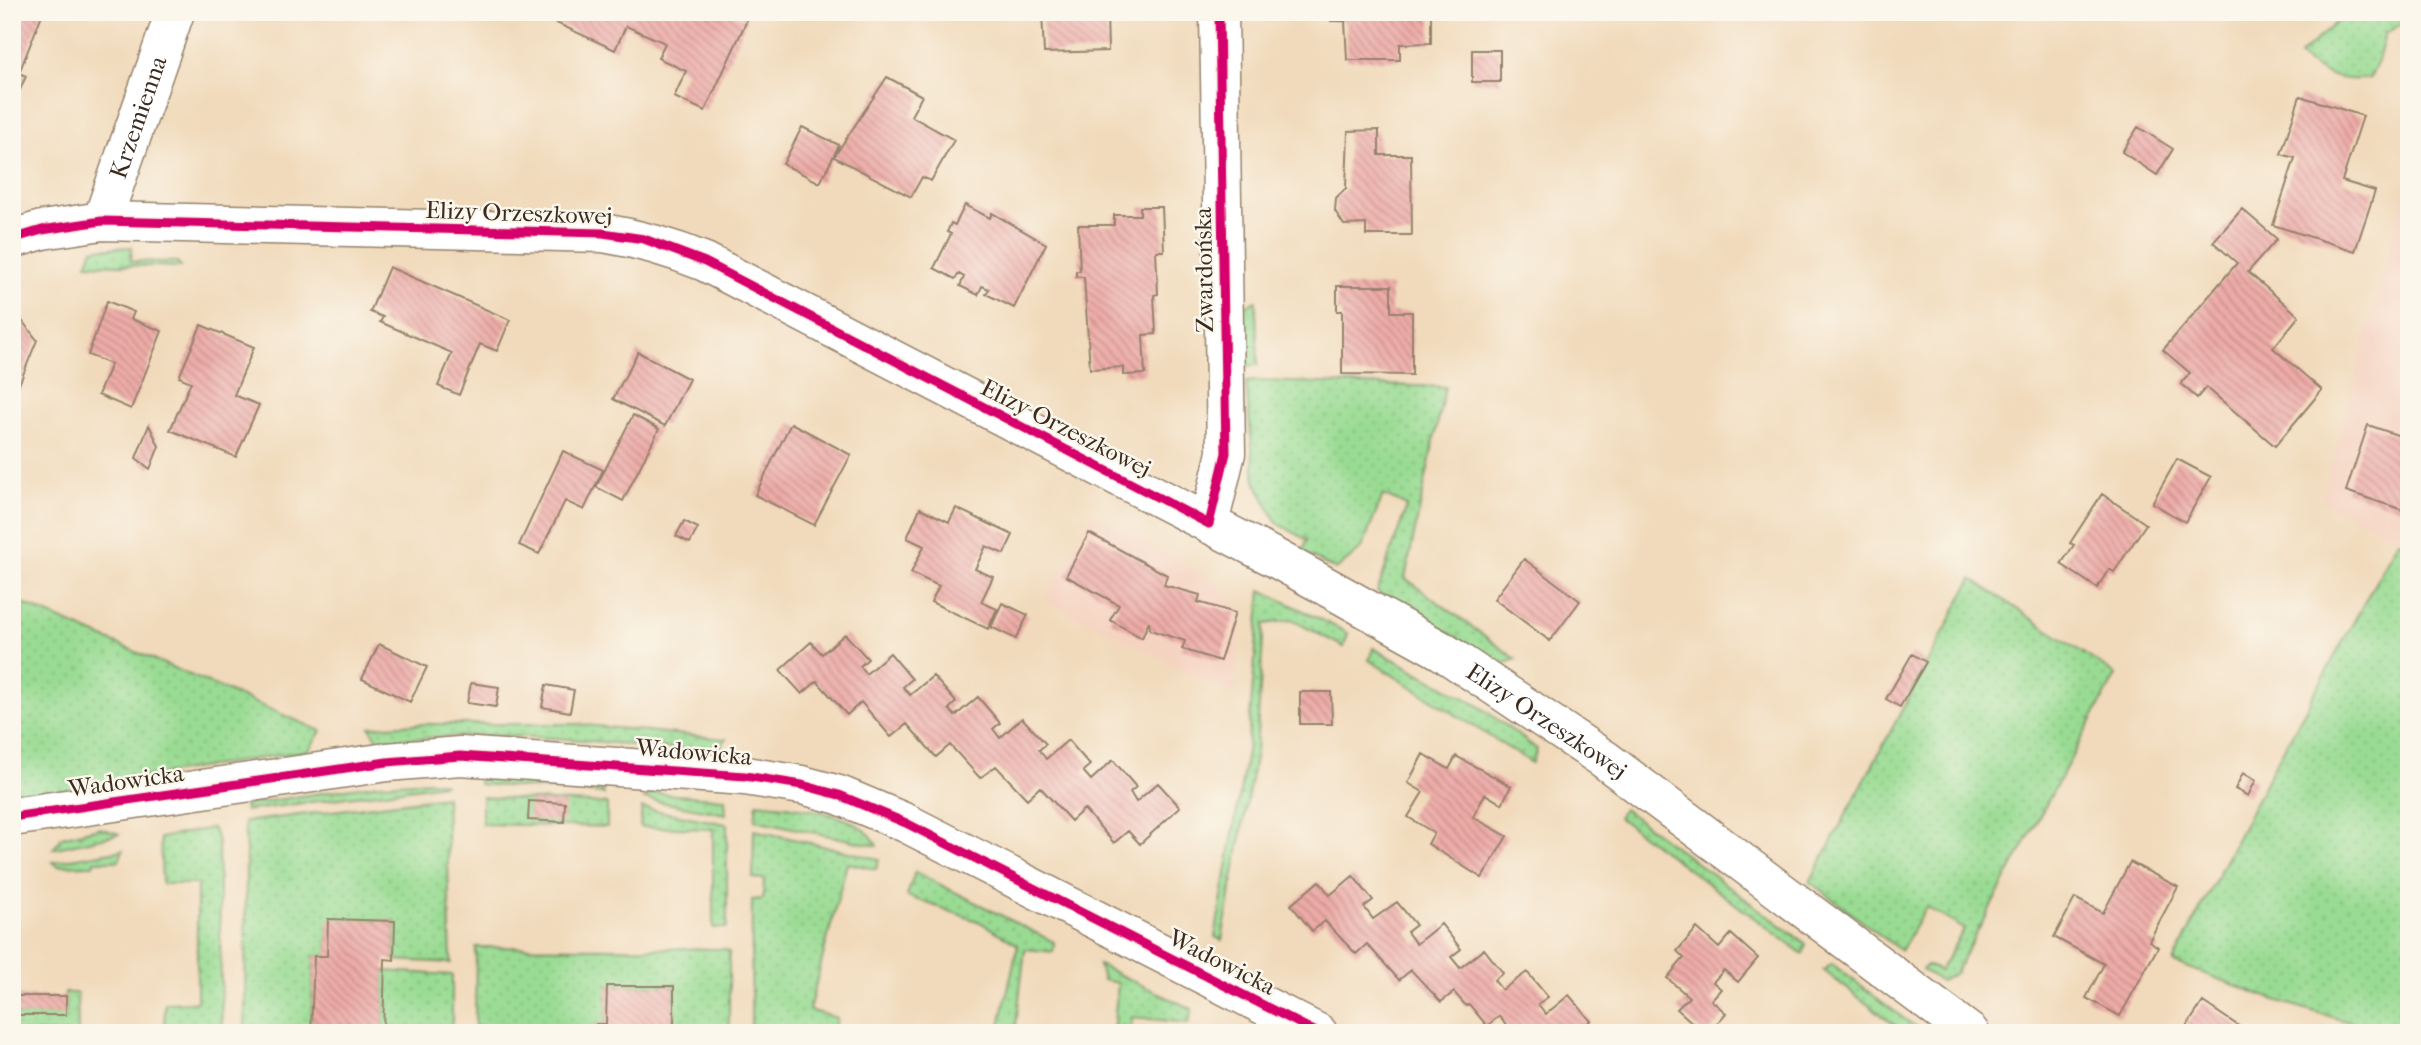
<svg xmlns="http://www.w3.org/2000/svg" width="2421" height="1045" font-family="'IM FELL French Canon',serif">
<defs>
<pattern id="grass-dots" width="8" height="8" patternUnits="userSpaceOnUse" patternTransform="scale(1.75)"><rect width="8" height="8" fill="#99db93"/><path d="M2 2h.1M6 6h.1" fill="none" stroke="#85bc7e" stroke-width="1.8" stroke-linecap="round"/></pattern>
<pattern id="building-back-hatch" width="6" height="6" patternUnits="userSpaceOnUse" patternTransform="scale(1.75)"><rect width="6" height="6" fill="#eeaca8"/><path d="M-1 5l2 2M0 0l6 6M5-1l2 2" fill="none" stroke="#c28c88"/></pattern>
</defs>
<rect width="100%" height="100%" fill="#fbf7ec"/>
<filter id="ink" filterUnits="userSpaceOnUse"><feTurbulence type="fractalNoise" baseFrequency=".0143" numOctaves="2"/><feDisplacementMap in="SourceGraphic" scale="14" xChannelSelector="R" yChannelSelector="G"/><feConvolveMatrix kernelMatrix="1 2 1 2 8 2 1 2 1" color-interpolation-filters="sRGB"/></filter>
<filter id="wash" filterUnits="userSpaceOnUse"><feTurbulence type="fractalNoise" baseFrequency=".00686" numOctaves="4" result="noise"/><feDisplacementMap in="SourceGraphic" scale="28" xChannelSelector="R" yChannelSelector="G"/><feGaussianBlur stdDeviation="1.57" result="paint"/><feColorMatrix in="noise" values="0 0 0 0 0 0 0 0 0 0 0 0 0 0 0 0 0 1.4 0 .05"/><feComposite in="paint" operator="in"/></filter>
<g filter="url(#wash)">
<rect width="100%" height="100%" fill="#f1dabb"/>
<path fill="#f5d3c1" d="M2409,178v367l-88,-44z
M1093,513l127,71 21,29 -6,82 -191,-95z"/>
<path fill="url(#grass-dots)" stroke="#6a8258" stroke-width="2" d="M2348,12h61v7l-24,15 -7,27 -8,17c-29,5 -49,-4 -71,-22z
M132,247l-1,14 46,1 4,5 -94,-3 6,-15z
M1256,301l2,64 -14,1 -1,-59z
M1258,381l187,6 -40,191 111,81 -12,5 -127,-72 30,-86 -24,-11 -21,53 -26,22 -34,-18 5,-12 -30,-17 -22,-42 -9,-99z
M2398,541l11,4v488h-23l-114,-34 -99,-37 96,-186z
M1972,579l144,96 -161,298 -14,8 -19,-11 5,-5 13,6 24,-42 -38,-22 -25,44 -91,-69z
M1261,590l87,43 -4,14 -52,-27 -28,4 -8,128 -34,188 -7,-3 32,-185z
M12,599l309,132 -12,19 -297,49z
M1373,648l106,58 58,43 -5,14 -163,-103z
M418,724h158l150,15 -9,14 -146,-14 -80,-4 -113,5 -8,-13z
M479,778l121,10 4,6 -125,-10z
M434,781l11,3 -200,27 -1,-6 134,-21z
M653,793l72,6 1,15 -82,-15z
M446,797l5,166 -57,-3 1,-39 -66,-1 -2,36h-13l-3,77h-66l1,-181 -2,-30z
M482,797l125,7v23l-125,-3z
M757,803c33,3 106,8 120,43l-122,-26z
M642,808l85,16v104h-14v-99l-73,-2z
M1624,809l182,135 -3,10 -185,-137z
M99,828l21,6 -67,15 9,-12z
M212,828l6,13 4,190 -58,2 1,-30 32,-1v-118h-35l-2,-46z
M754,830l125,29 -3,10 -29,-6 -38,147 28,8 -4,15h-82l1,-133 11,-1 1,-20 -11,-1z
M123,850l-4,11h-25l-1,4 -35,1 -5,-4z
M915,872l139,70 -1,10 -28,-3 -10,84h-17l20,-88 -38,-23 -73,-26z
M476,947l248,2 5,3v76h-55v-42h-66l-2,38h-10v9h-121z
M1832,964l91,69h-18l-82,-63z
M1099,965l93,44 -4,14 -56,-6 -1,16h-18l5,-50 -15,-3z
M384,971l68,4v58l-69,-1z
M65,993h12l1,40h-66v-18l54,-1z"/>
<g id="blocks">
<path fill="url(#building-back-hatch)" d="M12,12h31l-24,61 7,3 -14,32z
M556,12h173l18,8 -42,91 -31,-14 12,-26 -28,-13 7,-15 -39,-17 -11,24 -63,-29z
M1042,12h65l1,39 -64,2z
M1331,12h100v31l-31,1v16h-53l-2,-39h-14z
M1472,50h28v32h-28z
M887,77l35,19 -11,20 43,24 -23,41 -9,-4 -11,20 -77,-40z
M2300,96l63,20 -21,65 33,10 -20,60 -82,-26 22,-67 -14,-4z
M802,127l37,18 -19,38 -37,-19z
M2138,127l35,22 -16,26 -35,-23z
M1379,130v25h32l1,80h-46v-11l-22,1 -9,-14 1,-13 10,-10 2,-57z
M965,205l25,13 2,-5 54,31 -32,64 -28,-14 3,-5 -7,-3 -4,9 -18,-9 4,-9 -5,-3 -4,5 -21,-11 17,-34 -4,-2 4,-9 4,2z
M1140,207h22l2,44h-8l2,43 -4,1 2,39 -13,1 2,39 -22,1v-8l-33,2 -6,-92h-8v-6h4l-2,-46h36v-10h26z
M2242,209l35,30 -29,33 51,44 -26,32 49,42 -47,56 -69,-59 -9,11 -16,-14 9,-11 -27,-23 74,-87 -24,-21z
M389,267l121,53 -13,31 -17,-7 -21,51 -21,-9 14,-33 -72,-31 3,-5 -13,-5z
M1337,286h54v26h21v63l-70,-1v-63h-5z
M107,301l27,11 -3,7 31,12 -31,78 -33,-14 13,-31 -23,-9z
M12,308l25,32 -25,62z
M201,325l53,22 -20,48 25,10 -23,52 -66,-27 21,-48 -12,-5z
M638,352l51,27 -24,47 -52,-27z
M633,415l26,14 -36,72 -27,-14z
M791,423l60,32 -37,70 -59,-30z
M149,425l10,21 -9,23 -14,-11z
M2368,425l41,14v73l-63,-21z
M563,451l40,19 -19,40 -19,-9 -26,53 -20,-9z
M2177,459l34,18 -26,45 -33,-19z
M2102,494l44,30 -32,48 -5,-3 -12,19 -36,-24 13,-19 -4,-2z
M920,508l29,14 7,-14 57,27 -9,19 -18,-8 -11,23 18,8 -12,25 16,7 -9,20 -57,-27 8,-16 -28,-13 13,-27 -17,-8z
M684,521l14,7 -8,15 -14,-7z
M1089,533l78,42 -3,10 36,10 -2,7 37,11 -15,48 -38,-12 3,-8 -35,-11 -1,-9 -7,17 -32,-18 9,-15 -53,-29z
M1524,559l56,42 -30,40 -56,-42z
M1002,603l26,12 -12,24 -25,-12z
M845,634l23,25 -8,7 6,8 24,-21 22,26 -9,8 7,8 23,-19 23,26 -7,7 6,7 23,-19 22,26 -7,6 7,9 22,-20 24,26 -7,6 7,9 22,-19 22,25 -7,6 8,9 22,-20 23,27 -6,5 6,10 22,-19 22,24 -40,37 -12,-13 -14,12 -30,-34 -13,12 -31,-34 -13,12 -31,-33 -16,12 -30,-33 -14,12 -29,-33 -16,13 -30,-35 -14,13 -30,-34 -15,13 -22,-24 31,-28 11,12z
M379,644l48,23 -17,35 -48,-23z
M1912,654l14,8 -26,45 -14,-8z
M471,683l28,4 -3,20 -29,-4z
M546,685l28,5 -4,22 -28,-5z
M1300,692h31l1,32h-32z
M1423,754l26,15 7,-13 55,30 -9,18 -17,-10 -12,23 34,19 -25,42 -54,-34 6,-11 -26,-16 15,-25 -15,-9z
M2243,773l13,7 -8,16 -13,-7z
M529,801l36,2 -1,19 -36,-2z
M2130,862l48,25 -29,54 9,6 -38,69 -34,-18 18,-34 -50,-27 21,-39 28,15z
M1353,876l20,24 -9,7 9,12 24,-17 19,23 -9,7 9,12 25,-20 20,25 -10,8 9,11 24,-19 19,24 -9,7 8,10 25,-18 21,25 -10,7 8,10 23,-19 22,26 -14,12h-64l-14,-17 -12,10 -18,-22 -3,2 -12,-14 -13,10 -30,-32 -12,10 -32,-36 -11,10 -31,-33 -13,10 -21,-26 28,-24 11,14z
M328,919l67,2 -1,39 -9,-1 -2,74h-72l3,-77h13z
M1697,928l22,20 12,-14 27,24 -20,24 -14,-12 -11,12 8,7 -10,11 15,13 -17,20h-5l-27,-24 12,-12 -22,-19 17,-20 -7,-7z
M607,986h67v42h-6l1,5h-73v-9h10z
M12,996h54v19h-54z
M2203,1002l46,31h-67z"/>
</g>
</g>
<g filter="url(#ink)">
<use href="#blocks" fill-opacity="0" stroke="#96826c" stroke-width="2"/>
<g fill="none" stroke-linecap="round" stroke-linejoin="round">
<defs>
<g id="minor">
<path id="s1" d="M102,221l73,-209"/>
<path id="s2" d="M12,239l30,-9 60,-9 501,12c37,6 68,15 102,29l572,297 165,92 162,108 366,274"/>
<path d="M1209,524l17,-71 -7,-441"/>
<path d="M12,817l375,-55 73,-6 285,20 57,9 37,10 67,28 412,210"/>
</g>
</defs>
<use href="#minor" stroke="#96826c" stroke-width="41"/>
<use href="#minor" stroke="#fff" stroke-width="38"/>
<defs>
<path id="cycleway" d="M12,239l30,-9 60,-9 501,12 41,6 61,23 504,262 17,-71 -7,-441
M12,817l375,-55 73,-6 285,20 57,9 37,10 67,28 412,210"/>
</defs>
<use href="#cycleway" stroke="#fbf7ec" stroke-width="13"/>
<use href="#cycleway" stroke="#d6006c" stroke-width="9"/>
</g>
</g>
<g text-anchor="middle" stroke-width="5" stroke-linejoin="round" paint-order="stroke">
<g font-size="24" fill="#3b2a1e" stroke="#fbf7ec">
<text dy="8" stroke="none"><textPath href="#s1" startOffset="110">Krzemienna</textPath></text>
<text transform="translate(519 213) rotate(2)" y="8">Elizy Orzeszkowej</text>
<text transform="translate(1204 270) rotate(-91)" y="8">Zwardońska</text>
<text transform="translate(1066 428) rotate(27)" y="8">Elizy Orzeszkowej</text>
<text dy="8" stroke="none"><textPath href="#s2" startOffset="1659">Elizy Orzeszkowej</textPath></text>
<text transform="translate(694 752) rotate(5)" y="8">Wadowicka</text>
<text transform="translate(126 781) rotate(-8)" y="8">Wadowicka</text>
<text transform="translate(1222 962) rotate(27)" y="8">Wadowicka</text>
</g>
</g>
<rect width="2421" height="1045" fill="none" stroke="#fbf7ec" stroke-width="42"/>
</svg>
